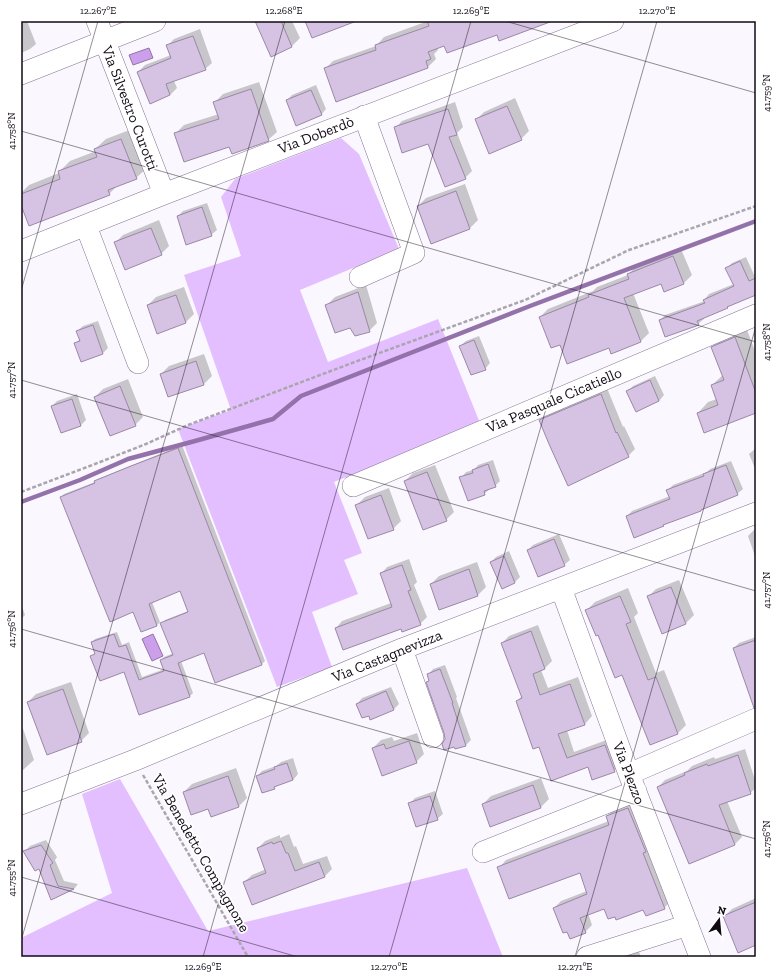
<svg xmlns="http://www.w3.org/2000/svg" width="777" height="978" font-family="'Zilla Slab',serif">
<rect width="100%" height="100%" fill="#fbf7fe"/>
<path fill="#e4bfff" d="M341,138l18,16 40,95 -99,41 28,72 110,-43 42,104 -146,59 28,71 -18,7 14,34 -46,18 20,55 -55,20 -99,-258 53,-19 -47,-135 57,-19 -20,-59 14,-18z
M120,779l88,152 58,-14 201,-49 36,89h-482v-19l91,-45 -30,-99z"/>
<path fill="#cb9fea" stroke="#9372aa" d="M149,48l4,10 -20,7 -4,-10z
M153,634l10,22 -11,5 -10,-22z"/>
<path fill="#0003" d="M21,21h6l9,23 -6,5 -9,4z
M256,21h36l8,17 -8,8 -21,9z
M428,21h122l-50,19 -2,-6 -54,11 -7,2 1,3 -4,4 2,5 -8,8 -91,33 -12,-31 8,-8 43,-15 8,-9z
M200,29l12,34 -7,6 -31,12 3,7 -7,7 -32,-23 7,-7 26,-10 -4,-9 7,-7z
M259,82l18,50 -9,8 -38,6 -54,-13 8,-8 35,-11 -4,-12 8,-8z
M316,85l10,24 -5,6 -34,-15 5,-5z
M515,98l14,33 -8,8 -45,-19 8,-8z
M455,102l8,25 -6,6 15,38 -7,7 -37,-35 -33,-15 7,-7z
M132,129l15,39 -11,10 -18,7 -9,9 -88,8v-9l8,-8 30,-12v-1l11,-11 26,-10 -1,-2 11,-10z
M465,184l13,36 -8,8 -39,14 -13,-36 8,-8z
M207,203l10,27 -6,5 -33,-19 5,-5z
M159,220l10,26 -8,8 -46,-11 8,-8z
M681,249l11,26 -8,8 -20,7 -3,-8 -28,11 16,40 -8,8 -32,6 -49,-3 -20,-27 8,-8 45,-18 4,-4 31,-12 8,-9z
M746,257l9,20 1,-1v17l-27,12 -2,2 -24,10 1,2 -6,5 -38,-4 5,-5 40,-14 -1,-1 5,-6 25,-10 -7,-16 5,-5z
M366,285l11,38 -8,8 -42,-26 8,-8z
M184,287l10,27 -8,8 -28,10 -10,-27 8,-8z
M98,321l10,27 -5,5 -27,-10 4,-4 -3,-8 6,-5z
M746,327l10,27v58l-58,1 10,-11 9,-3 -5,-14 11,-10 -11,-28 11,-11z
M479,336l11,27 -5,6 -25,-23 6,-5z
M204,354l8,22 -8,8 -36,12 -7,-22 8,-8z
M655,376l9,19 -5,6 -22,10 -9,-20 5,-5z
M128,379l15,38 -8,8 -40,-28 8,-8z
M607,388l16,39 1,-1 11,23 -7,7 -88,-36 7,-6z
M77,394l9,26 -6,6 -28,-20 5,-5z
M182,445l83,216 -3,3 -58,-12 -23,9 12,32 -3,3 -50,18 -16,-43 -32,-14 4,-4 -4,-11 3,-3 22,-7 5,13 7,-3 13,35 23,-8 -4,-9 3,-3 10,-4 -12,-29 3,-4 23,-9 -8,-21 -28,12 8,20 -3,3 -16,6 -7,-20 -73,-114 3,-3 31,-12 3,-3z
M756,448v23l-7,-17z
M493,460l7,21 -5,5 -5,3 -6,5 -23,-16 5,-6 8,-2 4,-5z
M731,461l12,28 -6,5 -34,15 -2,2 -36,12 -2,3 -36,-10 5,-5 38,-15 -2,-6 5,-5 34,-13 3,-3z
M435,465l19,47 -8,8 -41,-39 8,-8z
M389,488l12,33 -8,8 -36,-24 8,-8z
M756,528v31l-8,-23z
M559,534l11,26 -6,5 -36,-15 5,-5z
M509,551l11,26 -5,5 -13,6 -11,-26 5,-5z
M409,559l8,23 -3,3 13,32 -7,7 -19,4h-65l6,-7 49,-18 -10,-29 6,-7z
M477,562l9,25 -8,8 -38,14 -9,-25 8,-8z
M679,580l15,35 -8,8 -23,10 -15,-36 8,-8z
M628,588l10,25 -4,4 22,56 8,-3 22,55 -8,8 -28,10 -27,-70 -24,-39 -12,-24 8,-8z
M21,604l4,11 -4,4z
M538,625l14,36 -7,7 -4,2 7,18 30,-11 14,39 -7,8 -18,6 7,22 38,-14 10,26 -8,7 -25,-5 -38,13 -11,-34 -23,-44 5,-5 -20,-53 7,-7z
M756,637v54l-22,-43 5,-5z
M445,665l12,32 -1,1 15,42 -5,5 -10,3 -28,-73 5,-6z
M71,682l18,51 -8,8 -53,-39 8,-8z
M391,687l8,17 -6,6 -24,4 -12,-10 5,-6z
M22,726l12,34 -11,10 -2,1z
M417,733l7,21 -8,8 -43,-14 8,-8 11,-3 2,4z
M745,749l11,34v5l-6,5 -23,8 15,36 -7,7 -45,19 -32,-76 7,-7 22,-9 5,-5 22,-9 1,2z
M293,758l5,16 -5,6 -15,4 -4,4 -17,-12 5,-5 14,-5 5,-4z
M236,768l11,30 -8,8 -28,10 -2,-9 -25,-15 8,-8z
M541,778l8,21 -8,8 -58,-3 8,-8z
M435,791l8,23 -6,5 -27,-16 5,-5z
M635,801l36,100 -7,7h-20l-29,8 -10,-9 -17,6 4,12 -7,7 -31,-24 7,-7 26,-10 -7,-20 -81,-3 7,-8 103,-39 -2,-5 7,-7z
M289,834l5,13 2,-1 7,18 24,-8 5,13 -8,8 -80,5 8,-7 14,-6 -8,-21 7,-7 15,-6v3z
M46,840l11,17 -2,3 9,21 14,3 -4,5 -22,10 -12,-31 -15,-17 5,-5z
M756,898v46l-32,-27 8,-8z
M638,949l3,8h-24z"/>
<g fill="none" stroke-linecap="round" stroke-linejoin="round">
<path stroke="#9372aa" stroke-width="4.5" d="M21,502l59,-22 48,-21 67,-18 78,-22 28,-23 229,-90 226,-85"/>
</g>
<path fill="#d6c3e4" stroke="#9a88a7" d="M255,21h26l11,26 -21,10z
M305,21h49v1l-42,16z
M427,21h123v1l-51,19 -2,-6 -50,18 -3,-7 -16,6 3,7 -5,2 2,7 -92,34 -12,-34 52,-18 -1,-5 54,-19z
M193,36l13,34 -40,14 4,11 -20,9 -13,-32 34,-14 -5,-13z
M251,89l18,52 -37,13 -3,-7 -45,15 -10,-29 45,-14 -6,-17z
M311,90l11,25 -26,11 -10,-26z
M507,106l15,34 -33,14 -14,-35z
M448,109l9,26 -8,2 17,42 -21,8 -17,-43 -26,9 -8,-26z
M121,139l16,40 -29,11 2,5 -81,31 -8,-21v-11l39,-15 -2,-8 39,-14 -3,-8z
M456,191l14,38 -39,15 -14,-38z
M202,207l10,29 -26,9 -9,-29z
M151,228l11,27 -37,15 -11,-28z
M673,256l11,28 -20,8 -3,-8 -37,14 17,44 -30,12 -2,-6 -42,16 -7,-19 -9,3 -12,-31 50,-20 -1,-2 41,-16 -2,-5z
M740,261l9,20 7,-3v17l-29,12 1,1 -31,13 2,4 -34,12 -6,-17 46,-17 -2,-3 31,-14 -9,-18z
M358,292l12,40 -15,4 -5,-8 -15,5 -10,-28z
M176,295l10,28 -29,11 -10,-29z
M93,325l10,29 -22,8 -7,-19 6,-2 -4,-10z
M735,337l21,56v20l-52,20 -7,-20 21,-8 -7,-20 13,-5 -13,-33z
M474,340l12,30 -15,5 -12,-29z
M196,361l8,24 -36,12 -8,-23z
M650,380l9,21 -23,11 -10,-21z
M120,386l16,40 -26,10 -16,-39z
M601,394l15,39 1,-1 12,25 -61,29 -19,-42 -10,-24z
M72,399l9,27 -20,7 -10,-27z
M178,448l84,217 -47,18 -11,-30 -26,10 12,34 -51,18 -15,-43 -24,9 -10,-25 5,-2 -4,-12 23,-8 5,13 7,-2 13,35 25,-9 -4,-11 13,-5 -13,-32 28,-11 -8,-21 -31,13 8,22 -16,6 -8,-20 -23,10 -50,-125 35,-14 -1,-2 37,-15z
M488,464l8,23 -12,4 1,4 -17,6 -9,-24 14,-4 -1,-3z
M726,465l12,30 -37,15v1l-38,14 1,1 -30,12 -8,-22 44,-17 -4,-9 38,-14 -1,-2z
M427,472l20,49 -24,9 -19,-49z
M381,495l13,35 -26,9 -13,-34z
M554,539l11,27 -27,11 -11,-27z
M504,556l11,27 -13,6 -12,-27z
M402,565l9,25 -3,1 13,34 -19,7 -1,-3 -58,21 -8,-22 57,-21 -12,-34z
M469,569l9,27 -39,14 -9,-26z
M671,587l15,37 -24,10 -15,-38z
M620,596l11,26 -5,2 22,56 8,-3 22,57 -28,11 -28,-70 -7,3 -17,-43 -2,1 -11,-26z
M531,631l14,38 -12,5 7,21 30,-11 15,41 -27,9 9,24 38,-13 10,27 -23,8 -4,-13 -37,14 -12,-34 -6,2 -17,-48 6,-3 -21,-55z
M756,640v67l-2,1 -21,-60z
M440,669l13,34h-1l14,43 -11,3 -1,-2 -10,3 -2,-6 3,-5 -1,-6 -18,-51 3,-1 -2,-7z
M63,689l19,53 -35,13 -20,-53z
M386,691l8,19 -24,10 -1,-4 -7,2 -6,-14z
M409,741l8,22 -35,13 -10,-28 12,-4 2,5z
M738,755l13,39 -32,11 16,40 -46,19 -32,-77 28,-12 -1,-2 23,-9 1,2z
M287,763l6,17 -19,7 1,2 -13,4 -6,-17 19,-7 -1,-2z
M228,776l11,31 -28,10 -3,-8 -17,6 -8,-23z
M533,785l8,23 -51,19 -8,-23z
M430,796l8,24 -22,7 -8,-24z
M628,808l18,44 -3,1 22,56 -19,7 -3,-6 -27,10 -1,-3 -7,2 -4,-10 -24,9 6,15 -16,6 -3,-7 -4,1 -10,-25 34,-14 -7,-21 -71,26 -12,-32 112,-42 -3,-9z
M281,841l5,12h2l7,18 24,-9 6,15 -73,28 -9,-23 23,-9 -9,-25 15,-6 1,2z
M41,845l12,18 -3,2 8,21 16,3 -23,11 -12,-31 -4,2 -12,-20z
M756,902v43l-18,8 -15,-37z"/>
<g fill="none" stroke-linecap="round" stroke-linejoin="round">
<defs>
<path id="minor" d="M97,21l67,173
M21,74l134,-53
M86,226l52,137
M21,251l143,-57 449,-173
M360,277l54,-24 -50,-137
M353,486l403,-171
M561,588l68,186 71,183
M402,649l31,88
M629,774l127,-55
M21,804l114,-44 267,-111 354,-136
M483,852l153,-61
M587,957l101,-32"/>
</defs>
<use href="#minor" stroke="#877694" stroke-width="22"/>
<path stroke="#aba6ae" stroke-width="2.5" stroke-dasharray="4 2" stroke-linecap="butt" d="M21,492l74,-28 51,-20 42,-19 164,-62 173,-63 104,-50 127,-44
M143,775l105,182"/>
<use href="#minor" stroke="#fff" stroke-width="21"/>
</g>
<path fill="none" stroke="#110a15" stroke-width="1" stroke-opacity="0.45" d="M505,21l251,72M21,131l735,211M21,291l77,-270M21,380l735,211M21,629l735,210M21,877l277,80M21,941l264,-920M203,957l268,-936M389,957l268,-936M575,957l181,-631"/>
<g text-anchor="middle" stroke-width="3.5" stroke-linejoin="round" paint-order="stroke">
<g font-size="15" fill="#110a15" stroke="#fff">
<text transform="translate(130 108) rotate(69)" y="5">Via Silvestro Curotti</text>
<text transform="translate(316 135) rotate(-21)" y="5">Via Doberdò</text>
<text transform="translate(554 400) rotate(-23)" y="5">Via Pasquale Cicatiello</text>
<text transform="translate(387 656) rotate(-22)" y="5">Via Castagnevizza</text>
<text transform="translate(629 773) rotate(69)" y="5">Via Plezzo</text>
<text transform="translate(201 853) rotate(60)" y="5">Via Benedetto Compagnone</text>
</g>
</g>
<rect width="777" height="978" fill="none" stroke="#ffffff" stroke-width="44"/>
<g transform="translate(719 920) rotate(16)" stroke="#ffffff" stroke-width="3" paint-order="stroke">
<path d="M0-3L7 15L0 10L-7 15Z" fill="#110a15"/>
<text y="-6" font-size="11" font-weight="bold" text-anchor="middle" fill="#110a15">N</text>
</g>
<rect x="22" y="22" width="733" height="934" fill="none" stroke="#110a15" stroke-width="1.5"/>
<g font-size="10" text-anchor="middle" fill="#110a15">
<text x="98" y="14">12.267°E</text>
<text x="284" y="14">12.268°E</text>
<text x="471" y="14">12.269°E</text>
<text x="657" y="14">12.270°E</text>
<text transform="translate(766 93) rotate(-90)" y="4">41.759°N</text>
<text transform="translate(11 131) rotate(-90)" y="4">41.758°N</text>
<text transform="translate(766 342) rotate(-90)" y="4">41.758°N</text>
<text transform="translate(11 380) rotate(-90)" y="4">41.757°N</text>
<text transform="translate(766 590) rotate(-90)" y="4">41.757°N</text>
<text transform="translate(11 629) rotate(-90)" y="4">41.756°N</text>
<text transform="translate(766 839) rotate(-90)" y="4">41.756°N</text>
<text transform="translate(11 878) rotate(-90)" y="4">41.755°N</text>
<text x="203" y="970">12.269°E</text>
<text x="389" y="970">12.270°E</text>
<text x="575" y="970">12.271°E</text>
</g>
</svg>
